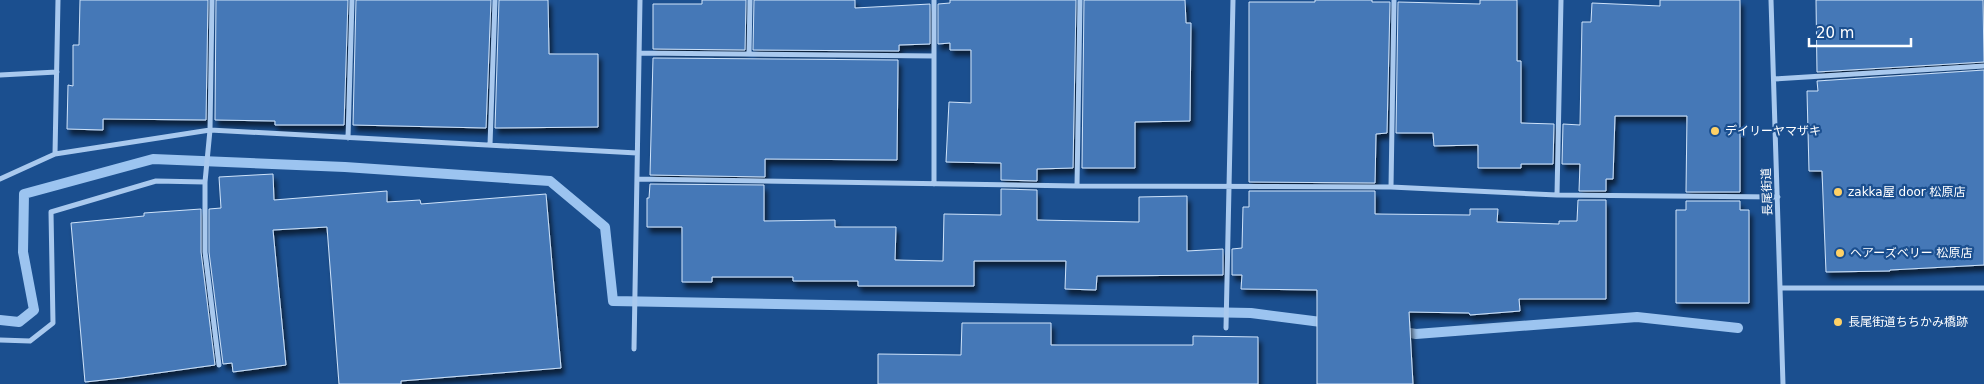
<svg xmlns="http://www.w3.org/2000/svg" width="1984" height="384" font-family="'DejaVu Sans','Noto Sans JP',sans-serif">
<defs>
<filter id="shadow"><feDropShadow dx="3" dy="5.5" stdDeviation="2.5" flood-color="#0009"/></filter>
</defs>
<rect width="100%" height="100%" fill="#1b4f8f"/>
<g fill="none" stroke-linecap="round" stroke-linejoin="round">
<path stroke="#9cc4f0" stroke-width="10" d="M0,320l19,2 15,-12 -11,-58 1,-58 129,-35 192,8 205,14 55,46 8,74 638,12 78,10
M1397,331l19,3 221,-17 101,11"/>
</g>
<path fill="#4478b7" stroke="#cfe3fa" filter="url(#shadow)" d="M80,0h128l-2,120 -103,-1v11l-36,-1 1,-44 5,1v-41h6z
M216,0h132l-4,125h-69v-4l-60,-1z
M356,0h135l-5,128 -133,-3z
M499,0h49l1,54h49v73l-103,1z
M702,0h44l-1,50 -92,-1v-45h49z
M754,0h101v8l75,-4v40l-31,1v6l-146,-1z
M950,0h126l-3,168 -36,1v12l-36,-1v-17l-55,-1 3,-60 22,1v-53h-21v-7l-12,1v-40l12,-1z
M1084,0h101l1,23h5l-1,98 -55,1v46h-53z
M1315,0h57v2h18l-3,131 -11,1 -1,49 -126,-1v-180h66z
M1480,0h37v61h4v62l33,1 -1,40h-32v4h-43v-23l-44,1 -1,-13h-37l2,-131 82,2z
M1660,0h80v192h-54l1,-76h-72l-2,63h-7v12h-27l1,-27h-18l1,-40 17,1 2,-103h9l1,-19 68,3z
M1816,0h167l1,62 -167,10z
M653,58l245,2 -1,100 -132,-1v18l-115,-2z
M1984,70v195l-94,5v1l-64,1 -4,-101h-13l-2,-80h11l-1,-10z
M273,174l1,26 113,-9v11l33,-2 1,4 125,-10 15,174 -160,13v3h-62l-12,-157 -54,3 13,135 -53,7 -1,-9 -9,1 -14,-112v-43l12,-1 -2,-31z
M650,184l114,1v36l71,-1v7h61l-1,33 48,1 1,-47 57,1v-26l36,1v30l102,2v-25l48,-1v55l36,-2v26l-126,1 -1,14 -31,-1 1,-28h-92v25h-116v-5h-65v-4h-81v5h-30v-55h-35v-29h2z
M1249,191h126v23l95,1v-6h28l-1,13 62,2v-3h18l1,-21h28v99h-87l1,12 -50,4 -1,-2 -60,-1 4,72h-96v-94l-76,-1 1,-14h-10v-26l10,-1 1,-41h6z
M1686,201h54v9h9v93h-73v-93h10z
M201,209v43l14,113 -93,13 -37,4 -14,-159 73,-7v-3z
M962,323h89v22h142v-9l65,1v47h-380v-30l83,1z"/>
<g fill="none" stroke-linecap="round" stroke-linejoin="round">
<path stroke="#a9c9ee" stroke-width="5" d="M934,0v184
M1771,0l12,384
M639,53l295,3
M749,54l1,-54
M0,75l57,-3
M1774,79l210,-13
M348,138l4,-138
M490,145l5,-145
M55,154l3,-154
M0,179l55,-25 155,-24 427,23
M638,179l439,7 314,1 166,8 221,2
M205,182v70l14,113
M1077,186l3,-186
M1391,187l3,-187
M1557,195l4,-195
M1780,288h204
M1226,328l7,-328
M0,340l30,1 23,-18 -2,-111 105,-31 49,1 5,-52 2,-130
M634,349l6,-349"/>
</g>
<g fill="#ffd166" stroke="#1b4f8f" stroke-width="2">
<circle cx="1715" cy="131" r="5"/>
<circle cx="1838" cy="192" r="5"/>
<circle cx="1840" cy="253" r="5"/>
<circle cx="1838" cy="322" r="5"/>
</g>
<g text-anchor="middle" stroke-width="4.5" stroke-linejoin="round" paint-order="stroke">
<g font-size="12" fill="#fff" stroke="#1b4f8f" text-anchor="start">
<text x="1725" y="135">デイリーヤマザキ</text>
<text x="1848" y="196">zakka屋 door 松原店</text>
<text x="1850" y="257">ヘアーズベリー 松原店</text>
<text x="1848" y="326">長尾街道ちちかみ橋跡</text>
</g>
<g font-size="12" fill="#fff" stroke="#1b4f8f">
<text transform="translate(1767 192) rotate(-92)" y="4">長尾街道</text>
</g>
</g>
<path d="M1809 38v8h102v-8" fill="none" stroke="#ffffff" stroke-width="2.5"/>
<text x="1816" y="38" font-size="15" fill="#ffffff" stroke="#1b4f8f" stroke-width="4" paint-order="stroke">20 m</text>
</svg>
